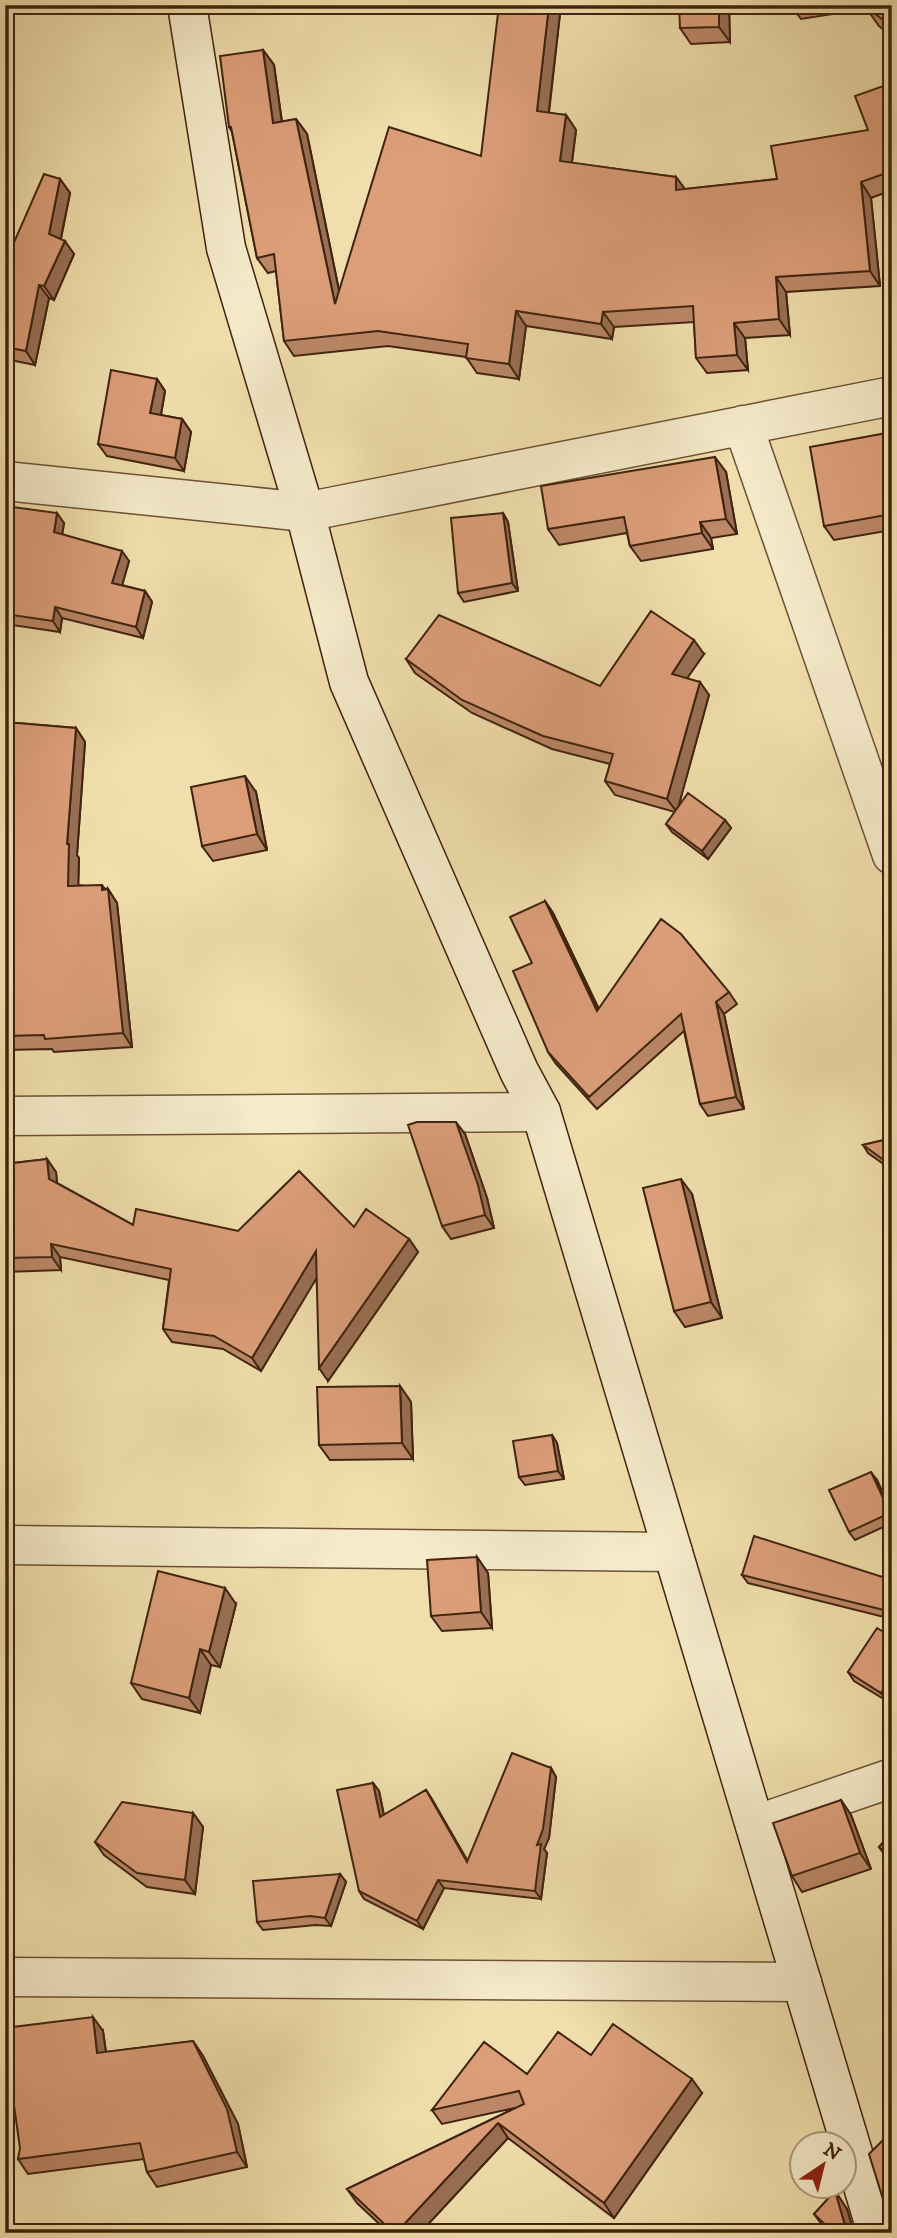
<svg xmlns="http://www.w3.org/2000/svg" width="897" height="2238" font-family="'IM FELL DW Pica',serif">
<rect width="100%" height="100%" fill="#f0dfac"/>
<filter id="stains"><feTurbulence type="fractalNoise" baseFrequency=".00286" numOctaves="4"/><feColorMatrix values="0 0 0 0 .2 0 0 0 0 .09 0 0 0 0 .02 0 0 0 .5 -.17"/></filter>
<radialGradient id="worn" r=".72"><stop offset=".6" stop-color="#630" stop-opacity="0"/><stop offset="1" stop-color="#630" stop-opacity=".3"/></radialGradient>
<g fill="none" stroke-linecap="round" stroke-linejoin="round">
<defs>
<path id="street" d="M743,425l149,430
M5,481l300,31 587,-116
M5,1116l536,-4
M5,1545l668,7
M755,1825l137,-47
M5,1977l797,5"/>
<path id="secondary" d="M187,5l39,243 79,264 44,170 170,389 22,41 336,1121"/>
</defs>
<use href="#street" stroke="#6c5236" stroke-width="41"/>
<use href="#secondary" stroke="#40230e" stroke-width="41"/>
<use href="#street" stroke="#f5eac9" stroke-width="38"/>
<use href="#secondary" stroke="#f5eac9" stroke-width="38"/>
</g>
<path fill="#bc8868" stroke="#40230e" stroke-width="2" d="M561,5l-12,108 17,2 10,15 -4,33 104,14 9,12 92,-10 91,-49 24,-47v107l-21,8 9,88 -94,6 4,43 -45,3 3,32 -41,3 -11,-15 -2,-36 -80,5 -2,12 -86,-13 -7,53 -42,-6 -11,-16 -78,-11 -94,10 -10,-15 -8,-70 -8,2 -11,-15 -25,-126 -3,-5 34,-77 11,15 8,57 14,-3 11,15 32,156 142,-134z
M729,5l1,37 -39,2 -11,-16z
M794,5h51l1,7 -45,7 -6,-8z
M864,5h28v31l-13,-10z
M60,179l10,14 -9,46 13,15 -20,46 -5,-2 -14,67 -30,-6v-96z
M157,379l8,12 -4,24 21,4 9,13 -7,39 -77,-15 -9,-12z
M892,432v98l-58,10 -10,-14z
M726,472l11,62 -26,4 2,11 -72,12 -11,-15 -3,-13 -68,12 -11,-16z
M5,506l59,17 -2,11 67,27 -7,24 23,6 7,11 -9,36 -81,-20 -2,14 -55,-8z
M503,513l5,9 10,69 -54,11 -6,-9z
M704,654l-17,24 22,17 -31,112 47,13 6,8 -23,31 -36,-27 -6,-8 9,-12 -60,-17 -10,-14 5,-17 -58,-15 -80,-36 -57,-40 -9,-14 194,27z
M5,722l71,6 9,14 -8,113 2,3 -1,27 30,4 9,14 15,144 -78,5 -2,-3 -47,1z
M256,792l11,58 -54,11 -11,-15z
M545,901l8,12 46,96 130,-17 8,12 -13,10 20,95 -36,7 -8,-12 -16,-73 -87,78 -41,-45 -8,-12 -16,-89z
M465,1134l22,64 7,30 -43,11 -9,-13z
M892,1138v32l-24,-17 -5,-8z
M47,1159l9,13 1,11 76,42 105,6 116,-4 55,12 9,13 -90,129 -12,-103 -55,93 -38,-22 -51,-7 -9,-13 6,-49 -109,-23 1,13 -56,2v-108z
M692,1194l30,124 -37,9 -11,-16z
M400,1386l11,16 2,57 -83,1 -11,-15z
M552,1435l5,8 7,36 -39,6 -6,-8z
M877,1480l15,33v10l-37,17 -6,-8z
M477,1557l11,16 4,55 -50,3 -11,-15z
M742,1575l150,5v39l-144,-36z
M236,1604l-16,63 -9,-2 -11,48 -58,-14 -11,-16z
M892,1637v57l-5,7 -33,-20 -6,-9z
M551,1768l5,9 -7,61 -5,11 3,4 -6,46 -97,-11 -21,41 -59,-30 -5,-8 14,-108 6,8 5,24 42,-25 41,71z
M841,1800l10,15 20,54 -69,23 -10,-16z
M193,1813l10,14 -8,67 -48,-7 -43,-32 -9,-13z
M892,1832v33l-13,-18z
M340,1874l6,8 -15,44 -15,-1 -53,5 -6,-8z
M103,2031l3,21 87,-11 10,15 35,68 9,43 -90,20 -10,-15 -3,-13 -116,15 -10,-15z
M591,2055l111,38 -88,125 -106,-80 -88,95h-31l-32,-30 -10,-14 168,-81 -73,16 -10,-14 95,-36z
M835,2191l12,18 7,24h-26l-14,-19z"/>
<path fill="#996f55" stroke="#40230e" stroke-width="2" d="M549,5h12l-14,121 -10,-15z
M719,5h10l1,37 -11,-15z
M263,50l11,15 10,73 -11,-15z
M566,115l10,15 -6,46 -10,-15z
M296,119l11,15 38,186 -10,-16z
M676,177l11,15 -11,-2z
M60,179l10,14 -11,54 -10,-13z
M861,182l10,16 9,88 -10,-15z
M65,241l9,13 -20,46 -10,-14z
M776,277l10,15 4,43 -11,-16z
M39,285l10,13 -14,67 -9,-14z
M516,311l10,15 -7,53 -10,-15z
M603,312l11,15 -2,12 -11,-15z
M734,323l11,15 3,32 -11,-15z
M157,379l8,12 -6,35 -9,-13z
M182,419l9,13 -7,39 -9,-13z
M715,457l11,15 11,62 -11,-15z
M57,513l7,10 -3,19 -7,-10z
M503,513l5,9 10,69 -6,-8z
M700,522l11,16 2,11 -11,-16z
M122,551l7,10 -9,32 -8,-10z
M145,591l7,11 -9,36 -7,-11z
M55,607l7,11 -2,14 -7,-11z
M694,640l10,14 -23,33 -9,-13z
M700,682l9,13 -32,117 -10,-13z
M76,728l9,14 -8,113 2,3 -1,42 -10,-14 -1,-42z
M245,776l11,16 11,58 -10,-16z
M725,820l6,8 -23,31 -6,-8z
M102,885l6,8v-4l9,14 15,144 -9,-14z
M545,901l8,12 52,110 -8,-12z
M716,1002l8,12 20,95 -8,-12z
M456,1122l9,12 22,64 7,30 -9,-13z
M47,1159l9,13 2,20 -9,-13z
M681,1179l11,15 30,124 -11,-16z
M409,1239l9,13 -90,129 -9,-13z
M51,1244l9,13 1,13 -9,-13z
M316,1251l9,13 -64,107 -9,-13z
M400,1386l11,16 2,57 -11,-16z
M552,1435l5,8 7,36 -6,-8z
M871,1472l6,8 15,33v3z
M477,1557l11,16 4,55 -11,-16z
M225,1588l11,16 -16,63 -11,-15z
M200,1649l11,16 -11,48 -11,-15z
M892,1676v18l-5,7 -6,-8z
M551,1768l5,9 -7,61 -5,11 3,4 -6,46 -6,-8 2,-46z
M373,1783l6,8 7,35 -6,-9z
M426,1790l6,9 41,71 -6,-8z
M841,1800l10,15 20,54 -11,-16z
M193,1813l10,14 -8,67 -10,-14z
M340,1874l6,8 -15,44 -6,-8z
M438,1880l6,8 -21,41 -6,-8z
M93,2017l10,14 5,37 -11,-15z
M193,2041l10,15 35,68 9,43 -10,-15z
M692,2079l10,14 -88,125 -10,-15z
M498,2123l10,15 -88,95h-24z
M835,2191l12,18 7,24h-3l-7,-11z"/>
<path fill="#db9e79" stroke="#40230e" stroke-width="2" d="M499,5h50l-12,106 29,4 -6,46 116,16v13l101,-11 -6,-33 97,-16 -13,-34 37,-13v88l-31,11 9,89 -94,6 3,42 -45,4 3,32 -41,3 -3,-52 -90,6 -2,12 -85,-13 -7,53 -43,-6 2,-14 -90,-13 -94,10 -10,-87 -17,4 -26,-131h-2l-9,-71 43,-6 10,73 23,-4 39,185 54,-177 92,29z
M679,5h40v22l-39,1z
M794,5h38l-37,6z
M864,5h28v22z
M44,174l16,5 -11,55 16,7 -21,45 -5,-1 -13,66 -21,-4v-84z
M111,370l46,9 -7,34 32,6 -7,39 -77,-14z
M892,432v82l-68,12 -14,-79z
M715,457l11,62 -26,3 2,11 -72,13 -6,-29 -76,12 -7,-43z
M5,506l52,7 -3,19 68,19 -10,32 33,8 -9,36 -81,-20 -2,14 -48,-7z
M503,513l9,70 -54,10 -7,-75z
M651,611l43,29 -22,34 28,8 -33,117 -62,-18 8,-27 -70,-18 -81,-36 -56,-41 33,-44 161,71z
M5,722l71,6 -9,116h2l-1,42 34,-1v5l6,-1 15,144 -78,6 -1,-4 -39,1z
M245,776l12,58 -55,12 -11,-59z
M688,793l37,27 -23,31 -36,-27z
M545,901l52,110 64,-92 20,15 48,58 -13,10 20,95 -36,7 -19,-90 -92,83 -41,-45 -35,-81 19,-8 -22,-46z
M417,1122h39l22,63 7,30 -43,11 -34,-101z
M892,1138v28l-29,-21z
M47,1159l2,20 84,46 3,-16 102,22 61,-60 55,56 12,-18 43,30 -90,129 -3,-117 -64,107 -38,-22 -51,-7 8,-60 -120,-25 1,13 -47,1v-94z
M681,1179l30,123 -37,9 -31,-123z
M400,1386l2,57 -83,2 -2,-58z
M552,1435l6,36 -39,6 -6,-36z
M871,1472l19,41 -41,19 -20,-42z
M754,1536l138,44v32l-150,-37z
M477,1557l4,55 -50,4 -4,-56z
M158,1571l67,17 -16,64 -9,-3 -11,49 -58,-15z
M877,1628l15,9v39l-11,17 -33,-21z
M512,1753l39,15 -8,61 -6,16 4,-1 -6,47 -97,-11 -21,41 -58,-30 -22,-101 36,-7 7,34 46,-27 41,72z
M841,1800l19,53 -68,23 -19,-53z
M122,1802l71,11 -8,67 -48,-7 -42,-31z
M892,1832v26l-13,-11z
M340,1874l-15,44 -15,-2 -53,6 -4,-41z
M93,2017l4,36 96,-12 34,68 10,43 -90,20 -7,-29 -122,16 2,-11 -15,-106v-14z
M613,2024l79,55 -88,124 -106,-80 -102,110h-2l-47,-44 177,-85 -5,-13 -87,19 52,-68 43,32 31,-42 33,23z
M892,2131v102h-15l4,-3 5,-10v-11l-17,-55z
M835,2191l9,31 8,11h-18l-20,-19z"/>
<rect width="897" height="2238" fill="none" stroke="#f0dfac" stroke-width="28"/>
<rect x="7" y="7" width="883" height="2224" fill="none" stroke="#40230e" stroke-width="3.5"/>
<rect x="14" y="14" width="869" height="2210" fill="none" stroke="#40230e" stroke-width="2"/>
<g transform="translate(823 2165) rotate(35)"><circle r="33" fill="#f5eac9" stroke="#ad9a7e" stroke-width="2"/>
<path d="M0-5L12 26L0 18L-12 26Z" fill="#8f2418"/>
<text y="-10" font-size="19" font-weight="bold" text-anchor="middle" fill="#40230e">N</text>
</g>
<rect width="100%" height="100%" filter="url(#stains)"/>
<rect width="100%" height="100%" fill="url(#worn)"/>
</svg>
